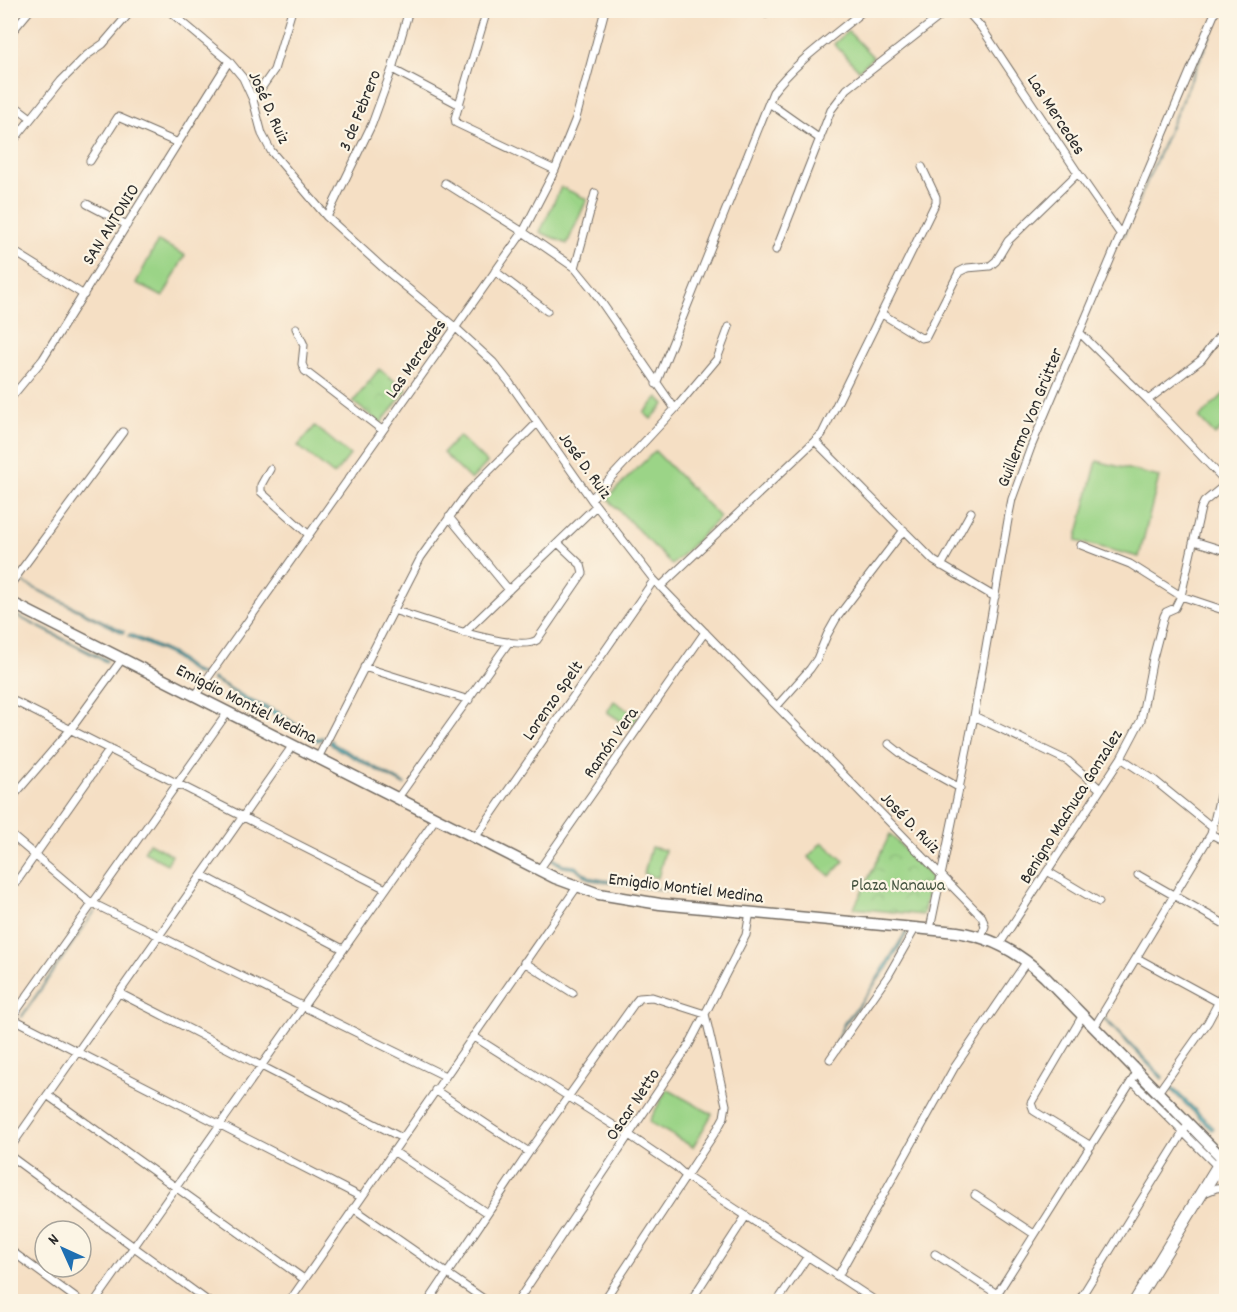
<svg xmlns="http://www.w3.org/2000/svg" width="1237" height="1312" font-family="Dekko,sans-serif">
<defs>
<pattern id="park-crowns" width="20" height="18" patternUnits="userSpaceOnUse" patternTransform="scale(1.5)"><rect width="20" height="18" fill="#9bd487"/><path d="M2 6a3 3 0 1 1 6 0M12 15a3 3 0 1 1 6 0" fill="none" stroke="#86b675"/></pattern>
<pattern id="water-rules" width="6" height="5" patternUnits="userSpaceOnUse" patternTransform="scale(1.5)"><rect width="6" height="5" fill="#47b6c0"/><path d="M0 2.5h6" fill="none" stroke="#3b949c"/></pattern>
</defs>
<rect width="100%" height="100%" fill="#fcf5e5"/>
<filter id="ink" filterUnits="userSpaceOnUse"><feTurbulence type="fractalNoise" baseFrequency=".0167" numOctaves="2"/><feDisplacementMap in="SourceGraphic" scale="12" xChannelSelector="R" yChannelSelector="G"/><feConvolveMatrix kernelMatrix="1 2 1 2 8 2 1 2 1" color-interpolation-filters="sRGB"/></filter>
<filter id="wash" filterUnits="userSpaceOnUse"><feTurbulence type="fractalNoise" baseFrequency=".008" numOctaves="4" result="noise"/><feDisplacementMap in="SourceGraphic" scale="24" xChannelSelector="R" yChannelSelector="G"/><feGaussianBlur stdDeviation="1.35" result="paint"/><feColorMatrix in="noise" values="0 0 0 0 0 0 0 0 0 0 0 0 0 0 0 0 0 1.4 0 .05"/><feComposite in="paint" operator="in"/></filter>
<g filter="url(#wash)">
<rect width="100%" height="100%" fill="#f5dfc4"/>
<path fill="#9bd487" stroke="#638059" stroke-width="1.5" d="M848,31l25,26 -14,13 -25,-26z
M561,187l26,12 -20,45 -27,-12z
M158,241l27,14 -22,42 -27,-14z
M1226,392v32l-11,11 -16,-17z
M658,397l7,7 -14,15 -7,-6z
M315,426l35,29 -16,20 -36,-29z
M459,436l28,27 -16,17 -28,-27z
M655,451l65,66 -48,48 -65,-67z
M1097,461l62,16 -20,80 -63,-16z
M614,701l24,16 -8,10 -23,-15z
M822,842l22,19 -14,15 -22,-19z
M149,843l23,12 -5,9 -23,-12z
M651,847l14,3 -7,28 -14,-4z
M667,1089l45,25 -19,33 -44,-25z"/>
<path fill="url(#park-crowns)" stroke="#638059" stroke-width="1.5" d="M379,369l28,21 -26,33 -28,-21z
M890,834l41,43 -8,38 -69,-7z"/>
<path fill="url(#water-rules)" stroke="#397076" stroke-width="1.5" d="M1220,11h1l-98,226z
M22,582l102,49 -1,2z
M11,613l96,47 -1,2z
M130,634l41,19 25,19 8,2 -1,2 -8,-2 -25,-19 -42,-19z
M213,678l37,22 29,12 37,26 7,-1 -1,3 -7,1 -18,-14 -29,-16 -23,-10 -21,-15 -12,-6z
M331,740l3,4 71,40 -1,1 -72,-39 -3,-4z
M553,858l11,7 11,1 17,12 99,16 -100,-14 -15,-11 -13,-2 -12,-8z
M95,911l-73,106h-1z
M905,933h2l-20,35 -42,56 -10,19 9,-20 24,-30z
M1105,1018l58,59 -1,2 -58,-60z
M1171,1086l43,42 -2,2 -43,-42z"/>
</g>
<g filter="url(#ink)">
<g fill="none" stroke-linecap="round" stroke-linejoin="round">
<defs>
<path id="minor" d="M168,10l61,51 14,17 10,22 9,34 9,17 56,66 56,51 73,60 37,34 16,20 82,117 63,81 328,337 3,9 -4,11
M487,10l-32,108 1,5 99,47
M966,10l15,17 97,146 43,62
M766,14l4,-4
M10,34l20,-24
M392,69l68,36
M253,100l21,-30 18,-60
M10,102l21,16
M769,103l51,36
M10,145l51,-64 26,-26 16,-11 29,-34
M90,161l28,-44 60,26
M445,183l78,49 52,36 18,22 82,119
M87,204l40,21
M327,217l45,-93 20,-55 17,-59
M10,249l74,46
M776,250l55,-140 16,-21 101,-79
M575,268l20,-75
M495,271l52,40
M882,314l39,24 5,-1 33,-65 8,-4 23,-2 6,-5 12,-20 70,-68
M296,328l8,17 -2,19 3,7 77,59
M1080,333l68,67 53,-40 25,-33
M656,384l117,-292c24,-32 61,-56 91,-82
M10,399l33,-40 186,-298
M1148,400l78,82
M816,442l118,119 61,36
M270,469l-9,16v7l47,42
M591,499l84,-90 42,-50 12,-32
M449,517l60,73
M1194,541l32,10
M1081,545l49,19 51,32 45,15
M941,566l30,-54
M10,585l113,-153
M660,587l162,-153 114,-232v-5l-14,-30
M393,610c27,8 123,44 144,30l46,-67 -2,-8 -23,-22
M464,633l132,-127
M364,667l105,33
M195,696l328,-464 32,-62 21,-52 29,-108
M10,699l376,190
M777,706l33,-37 7,-10 10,-24 9,-16 68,-89
M974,716l94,45 32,28
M889,744l19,15 52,29
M318,758l103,-201 46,-64 70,-70
M1121,758l33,22 59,48
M397,799l112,-157
M10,800l61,-71 51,-70
M10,834l80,68 355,174
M1211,834l15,8
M475,838l179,-258
M539,870l166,-238
M1047,871l52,31
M202,875l141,74
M1138,875l88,50
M10,891l100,-142
M930,929l44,-213 35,-202 3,-15 19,-52 185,-437
M999,945l122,-187 20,-38 12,-62 11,-42 2,-4 9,-4 6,-12 20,-88 3,-6 22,-18
M1137,958l81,44
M524,962l49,31
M119,993l283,145
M1083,1015l-52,88 3,8 57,35
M10,1017l351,180
M10,1020l218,-308
M1095,1026l116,-192 15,-64
M473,1036l156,99 47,32 11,10 190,125
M830,1059l58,-83 28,-49
M1132,1081l86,86
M435,1090l94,62
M1159,1091l49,-69 18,-34
M47,1095l257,184
M10,1148l283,-403
M393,1151l94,62
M10,1156l199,146
M1204,1193l12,-5 10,-1
M975,1195l59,39
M353,1208l135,94
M10,1250l71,52
M935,1254l62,40
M838,1276l116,-208 73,-107
M95,1302l341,-484
M289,1302l288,-415
M428,1302l101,-150 105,-148 5,-6 13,-1 53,17 21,91 -2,12 -6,11 -115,174
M517,1302l172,-257 57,-110 4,-23
M690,1302l56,-86
M777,1302l31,-46
M992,1302l146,-231
M1078,1302l111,-179"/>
<path id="primary" d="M10,602l545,276 44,16 61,10 297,28c34,5 63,21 88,45l181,185"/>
<path id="trunk" d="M1135,1302l88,-144"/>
</defs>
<use href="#minor" stroke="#726a61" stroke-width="9"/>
<use href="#primary" stroke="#726a61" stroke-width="13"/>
<use href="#trunk" stroke="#726a61" stroke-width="14"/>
<use href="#minor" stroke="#fff" stroke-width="7"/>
<use href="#primary" stroke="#fff" stroke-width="10"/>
<use href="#trunk" stroke="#fff" stroke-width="12"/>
</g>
</g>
<g text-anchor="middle" stroke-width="4.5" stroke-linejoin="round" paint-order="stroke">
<g font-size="18" fill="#2b2b2b" stroke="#fcf5e5">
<text transform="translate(270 107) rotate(66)" y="6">José D. Ruiz</text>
<text transform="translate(359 110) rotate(-68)" y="6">3 de Febrero</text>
<text transform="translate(1057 114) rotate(57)" y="6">Las Mercedes</text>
<text transform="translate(110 224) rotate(-58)" y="6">SAN ANTONIO</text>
<text transform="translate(415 358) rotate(-55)" y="6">Las Mercedes</text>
<text transform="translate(1029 417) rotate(-68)" y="6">Guillermo Von Grütter</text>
<text transform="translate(586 465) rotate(54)" y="6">José D. Ruiz</text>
<text transform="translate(552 700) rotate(-55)" y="6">Lorenzo Spelt</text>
<text transform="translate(247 703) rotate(27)" y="6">Emigdio Montiel Medina</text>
<text transform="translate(610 742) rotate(-55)" y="6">Ramón Vera</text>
<text transform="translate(1070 806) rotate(-58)" y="6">Benigno Machuca Gonzalez</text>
<text transform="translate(911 822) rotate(46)" y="6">José D. Ruiz</text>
<text transform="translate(686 887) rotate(7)" y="6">Emigdio Montiel Medina</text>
<text transform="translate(632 1104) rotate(-56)" y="6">Oscar Netto</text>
</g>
<g font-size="18" fill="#475542" stroke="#fcf5e5">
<text x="898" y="890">Plaza Nanawa</text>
</g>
</g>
<rect width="1237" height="1312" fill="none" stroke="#fcf5e5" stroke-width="36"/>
<g transform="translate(63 1249) rotate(315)"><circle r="28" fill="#fcf5e5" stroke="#a8a49b" stroke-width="1.5"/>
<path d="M0-4.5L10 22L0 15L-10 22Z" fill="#1f6fb2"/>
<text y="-9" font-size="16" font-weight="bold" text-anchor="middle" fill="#2b2b2b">N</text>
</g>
</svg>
